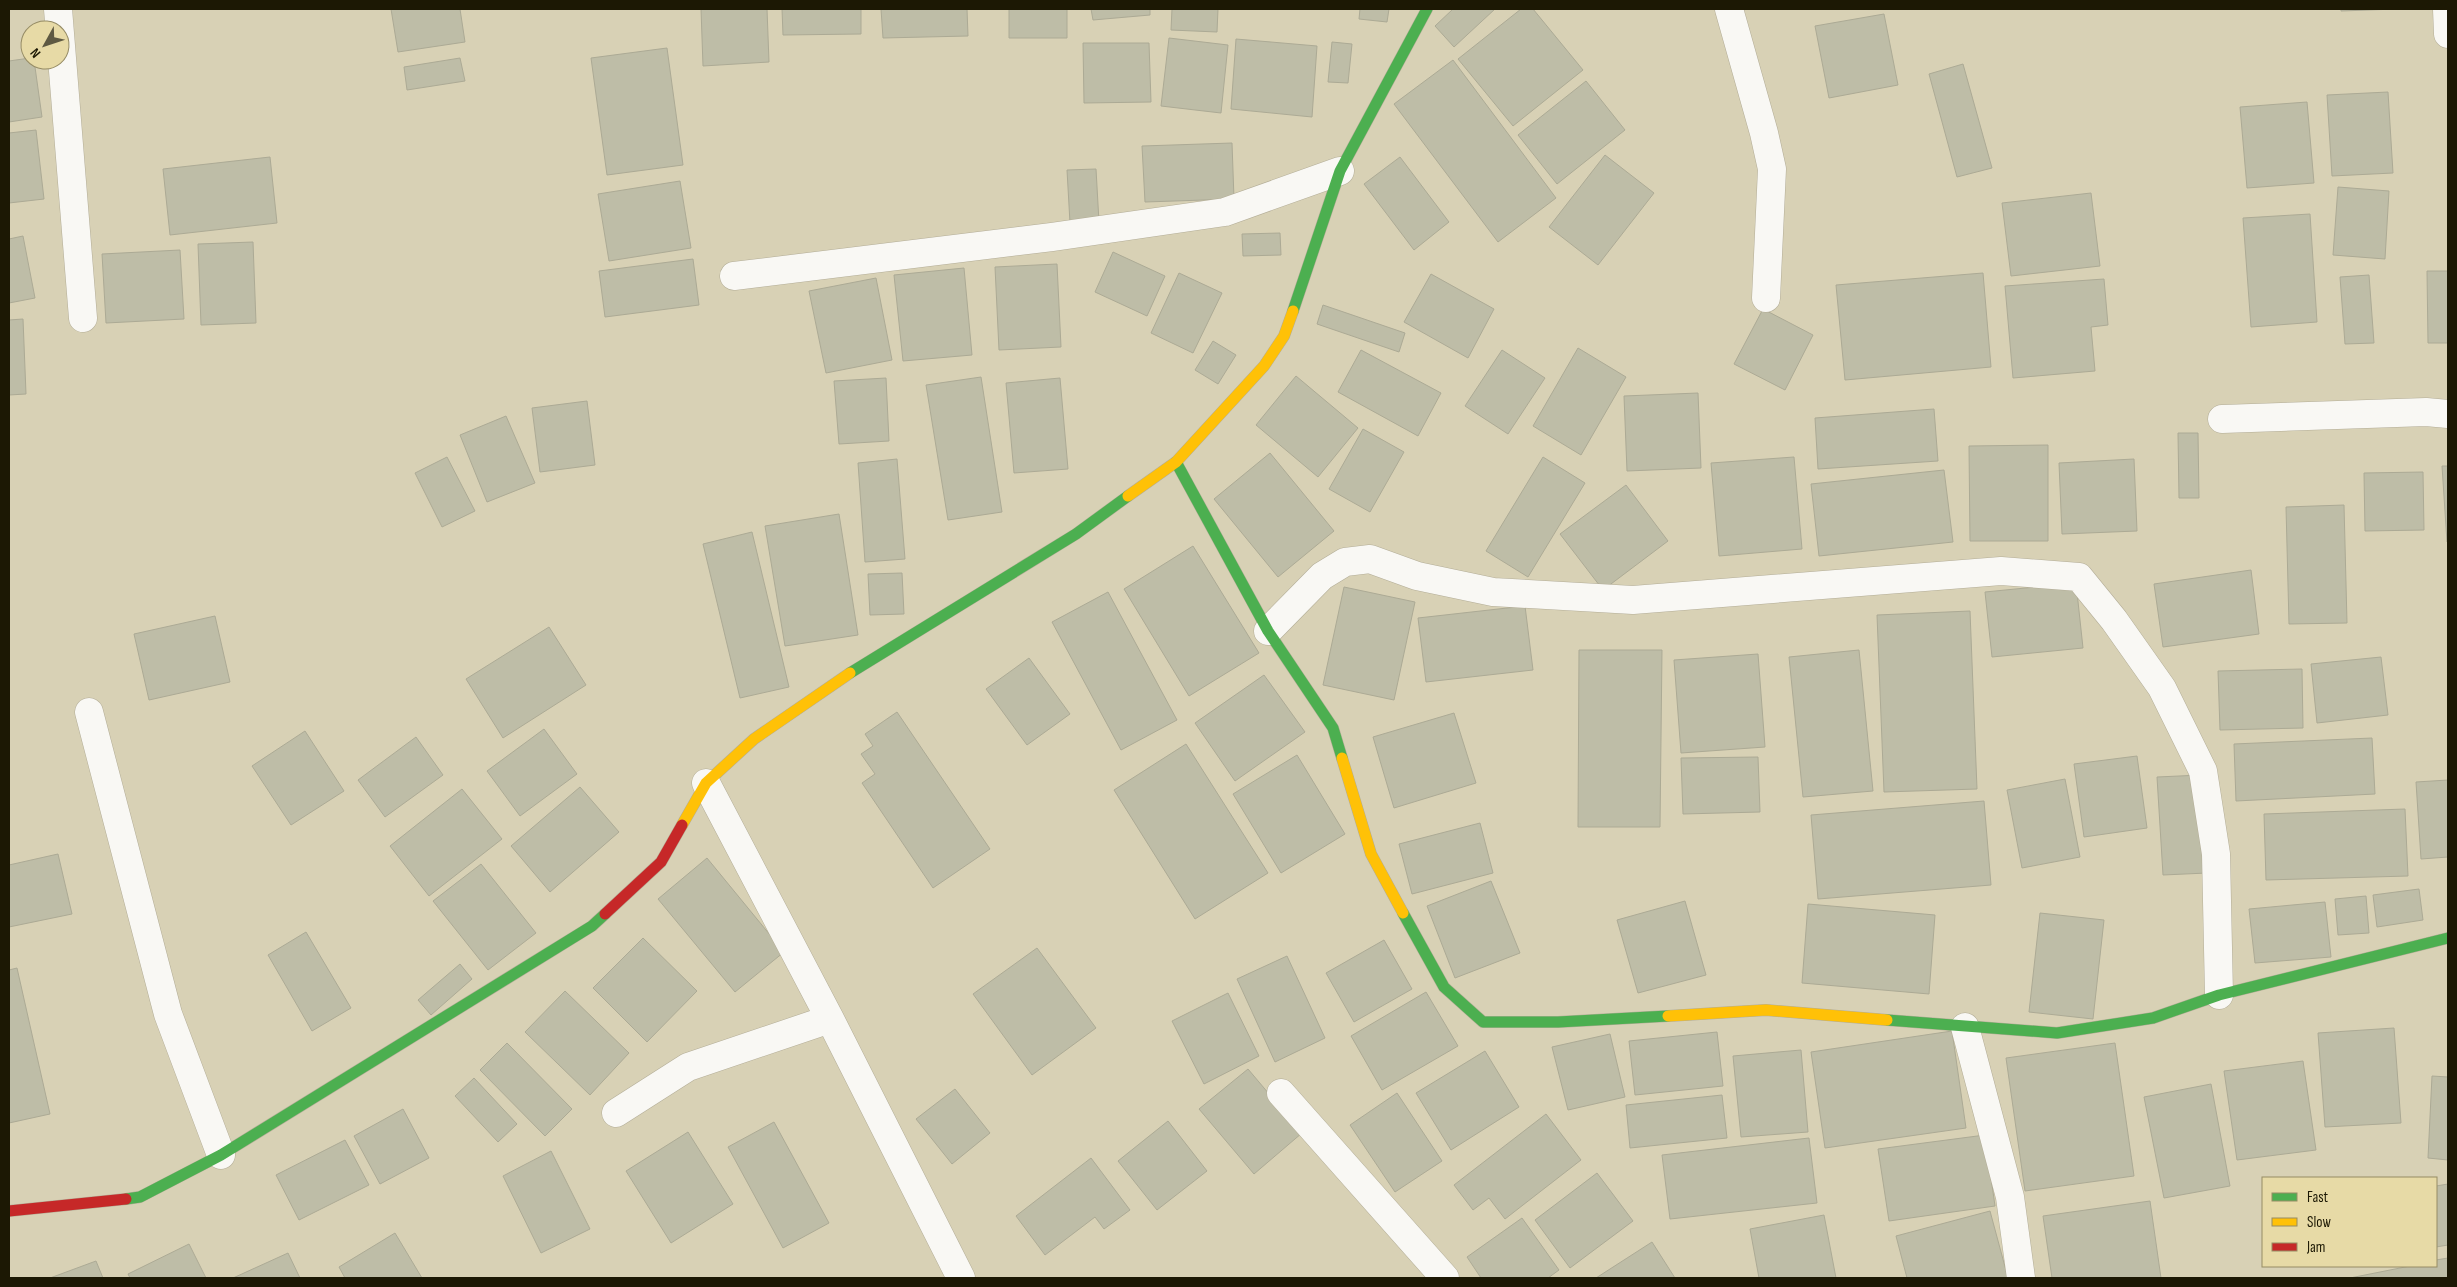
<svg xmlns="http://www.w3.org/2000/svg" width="2457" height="1287" font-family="'Sofia Sans Condensed',sans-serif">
<rect width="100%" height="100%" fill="#d8d1b5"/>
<path fill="#bebda7" stroke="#acaa95" d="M391,9h69l5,33 -67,10z
M701,9h66l2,53 -66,4z
M782,9h79v25l-78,1z
M881,9h86l1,27 -85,2z
M1009,9h58v29h-58z
M1091,9h59v6l-57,5z
M1172,9h46l-1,23 -46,-2z
M1360,9h29l-2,13 -28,-3z
M1453,9h42l-41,38 -19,-21z
M1521,9h12l50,61 -70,56 -55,-67z
M2341,9h55l-55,2z
M1884,14l14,71 -69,13 -14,-72z
M1169,38l59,7 -7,68 -60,-7z
M1236,39l81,7 -5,71 -81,-8z
M1332,42l20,2 -4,39 -20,-1z
M1083,43h66l2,59 -67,1z
M667,48l16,117 -76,10 -16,-117z
M30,58v2h4l8,57 -33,5v-61z
M460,58l5,23 -58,9 -3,-23z
M1453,60l103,138 -58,44 -104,-138z
M1963,64l29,104 -35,9 -28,-103z
M1586,81l39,49 -68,54 -39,-49z
M2388,92l5,81 -61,3 -5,-81z
M2307,102l7,81 -67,5 -7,-81z
M36,130l8,69 -35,4v-70z
M1232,143l2,56 -89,3 -3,-56z
M1605,155l49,38 -56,72 -49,-38z
M270,157l7,66 -107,12 -7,-66z
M1400,157l49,65 -35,28 -50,-66z
M1096,169l3,53 -29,1 -3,-53z
M680,181l11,67 -82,13 -11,-67z
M2338,187l51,4 -4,68 -52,-4z
M2091,193l9,73 -89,10 -9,-73z
M2310,214l7,108 -66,5 -8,-109z
M1280,233l1,22 -38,1 -1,-22z
M23,236l12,62 -26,5v-64z
M253,242l3,81 -55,2 -3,-81z
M180,250l4,69 -78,4 -4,-69z
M1113,252l52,24 -18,40 -52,-24z
M693,259l6,46 -94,12 -6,-46z
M1057,264l4,83 -62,3 -4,-83z
M964,268l8,87 -69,6 -9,-86z
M2427,271h21v72h-20z
M1179,273l43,20 -29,60 -42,-20z
M1983,273l8,94 -146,13 -9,-95z
M1431,274l63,35 -26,49 -64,-36z
M2369,275l5,68 -29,1 -5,-67z
M876,278l16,82 -66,13 -17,-82z
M2104,279l4,46 -17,2 4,44 -82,7 -8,-92z
M1323,305l82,28 -6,19 -82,-28z
M1763,309l50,26 -28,55 -51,-26z
M23,319l3,75 -17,1v-75z
M1213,341l23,14 -18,29 -23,-14z
M1578,348l48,29 -45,78 -48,-29z
M1361,350l80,43 -23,43 -80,-44z
M1502,350l43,28 -37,56 -43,-28z
M1296,376l62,52 -40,49 -62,-52z
M981,377l21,135 -54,8 -22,-135z
M886,378l3,63 -50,3 -5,-63z
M1060,378l8,91 -54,4 -8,-90z
M1698,393l3,75 -74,3 -3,-75z
M587,401l8,64 -55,7 -8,-64z
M1934,409l4,52 -120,8 -3,-51z
M506,416l29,67 -48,19 -27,-67z
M1363,429l41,23 -34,60 -41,-23z
M2178,433h20l1,65h-20z
M2048,445v96h-78l-1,-95z
M1270,453l64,78 -56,46 -64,-78z
M447,457l28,54 -33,16 -27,-54z
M1543,457l42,26 -57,94 -42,-26z
M1794,457l8,92 -83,7 -8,-93z
M897,459l8,100 -40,3 -7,-99z
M2134,459l3,72 -75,3 -3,-71z
M2442,466h6v76h-1z
M1944,470l9,72 -134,14 -8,-72z
M2423,472l1,58 -59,1 -1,-58z
M1626,485l42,56 -65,49 -43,-56z
M2344,505l3,118 -58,1 -3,-117z
M839,514l19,121 -73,11 -20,-120z
M752,532l37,155 -49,11 -37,-154z
M1193,546l66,107 -70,43 -65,-107z
M2251,570l8,64 -96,13 -9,-63z
M902,573l2,41 -34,1 -2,-41z
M2076,583l7,65 -91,9 -7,-65z
M1344,587l71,15 -21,98 -71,-15z
M1108,592l69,128 -56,30 -69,-128z
M1525,606l8,64 -107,12 -8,-64z
M1970,611l7,178 -93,3 -7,-177z
M215,616l15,66 -81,18 -15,-66z
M549,627l37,58 -83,53 -37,-59z
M1579,650h83l-2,177h-82z
M1859,650l14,141 -70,6 -14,-140z
M1758,654l7,93 -84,6 -7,-93z
M2381,657l7,58 -71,8 -6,-59z
M1029,658l41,56 -43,31 -41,-56z
M2302,669l1,59 -83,2 -2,-59z
M1264,675l41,57 -70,49 -40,-58z
M897,712l93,137 -57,39 -71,-105 13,-9 -14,-20 12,-8 -8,-12z
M1454,713l22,70 -82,25 -21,-71z
M544,729l33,45 -57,42 -33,-45z
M305,731l39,60 -53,34 -39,-59z
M416,737l27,38 -58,42 -27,-37z
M2372,738l3,56 -139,7 -2,-57z
M1186,744l82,129 -73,46 -81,-129z
M1297,755l48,79 -64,39 -48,-79z
M2137,756l10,72 -63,9 -10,-73z
M1758,757l2,55 -77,2 -2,-56z
M2201,775l6,98 -44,2 -6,-98z
M2065,779l15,78 -58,11 -15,-78z
M2448,780v77l-27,2 -5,-77z
M580,787l39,45 -69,60 -39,-46z
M462,789l40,50 -73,57 -39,-50z
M1984,801l7,84 -173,14 -7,-84z
M2405,809l3,67 -142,4 -2,-66z
M1480,823l13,50 -81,21 -13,-50z
M58,854l14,60 -63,13v-62z
M707,858l77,94 -49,40 -77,-93z
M481,864l55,69 -48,37 -55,-69z
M1491,881l29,72 -65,25 -28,-72z
M2419,889l4,31 -46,7 -4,-32z
M2366,896l3,37 -31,2 -3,-36z
M1685,901l21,74 -68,18 -21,-73z
M2325,902l6,55 -76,6 -6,-54z
M1808,904l127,11 -6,79 -127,-11z
M2040,913l64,7 -11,99 -64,-7z
M306,932l45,76 -39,23 -44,-76z
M643,938l54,53 -50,51 -54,-54z
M1384,940l28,49 -58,33 -28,-49z
M1037,948l59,80 -64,47 -59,-81z
M1287,956l38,82 -50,24 -38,-83z
M460,964l12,15 -41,36 -13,-15z
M17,968l33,146 -41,9v-153z
M565,991l64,62 -39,42 -65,-63z
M1426,992l32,54 -76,44 -31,-54z
M1228,993l31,63 -55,28 -32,-63z
M2394,1028l7,95 -76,4 -7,-94z
M1952,1031l14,97 -141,20 -14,-96z
M1717,1032l6,54 -88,9 -6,-54z
M1610,1034l15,63 -57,13 -16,-63z
M507,1043l65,66 -27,27 -65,-66z
M2115,1043l19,133 -109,15 -19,-133z
M1801,1050l7,82 -67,5 -8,-81z
M1485,1051l34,56 -68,43 -35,-57z
M2303,1061l13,89 -79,10 -13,-89z
M1248,1069l54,64 -48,41 -55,-65z
M2432,1076l16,1v83l-20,-2z
M474,1078l43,46 -19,18 -43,-46z
M2211,1084l19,102 -66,12 -20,-101z
M955,1089l35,44 -38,31 -36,-45z
M1397,1093l45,68 -47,31 -45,-67z
M1722,1095l5,43 -97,10 -4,-43z
M403,1109l26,49 -49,26 -26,-48z
M1546,1114l35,46 -76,59 -16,-21 -16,12 -19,-25z
M1168,1121l39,50 -50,39 -39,-49z
M774,1122l55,101 -46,25 -55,-101z
M688,1132l45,72 -62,39 -45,-72z
M1985,1135l10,71 -106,15 -11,-72z
M1809,1138l8,65 -147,16 -8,-64z
M345,1140l24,45 -70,35 -23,-45z
M551,1151l39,78 -49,24 -38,-77z
M1091,1158l39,52 -26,19 -9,-12 -50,38 -29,-39z
M1597,1173l36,48 -63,47 -35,-48z
M2448,1184v61l-12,2v-61z
M2150,1201l11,77h-109l-9,-62z
M1990,1211l18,67h-101l-11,-42z
M1824,1215l12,63h-77l-9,-49z
M1522,1218l37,52 -11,8h-67l-14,-21z
M395,1233l27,45h-77l-6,-11z
M1652,1242l23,36h-79z
M189,1244l17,34h-76l-2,-4z
M288,1253l12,25h-67z
M2448,1258v20h-98l60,-12h26v-6z
M96,1261l7,17h-53z"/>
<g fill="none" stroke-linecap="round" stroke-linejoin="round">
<defs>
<path id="street" d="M58,9l25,309
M1729,9l35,124 8,36 -6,129
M2447,9l1,25
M734,276l318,-39 173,-25 115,-41
M2222,419l204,-7 22,2
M1268,631l54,-55 23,-14 25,-3 47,17 76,16 140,8 368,-29 78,6 35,43 48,68 41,83 13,83 3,141
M89,712l79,302 53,141
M706,783l124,236 131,259
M1965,1027l45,170 11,81
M1281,1093l164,185
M616,1113l72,-46 142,-48"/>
<path id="fast" d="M1293,311l47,-140 87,-162
M1176,462l92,169 65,97 9,30
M850,673l226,-139 52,-38
M1403,913l41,74 39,35h75l110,-6
M1887,1020l170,13 96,-15 66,-23 229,-57
M126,1199l14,-2 81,-42 371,-229 13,-12"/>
<path id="slow" d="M1128,496l48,-34 88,-96 20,-30 9,-25
M1342,758l29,96 32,59
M682,825l24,-42 48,-44 96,-66
M1668,1016l98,-6 121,10"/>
<path id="jam" d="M605,914l56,-52 21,-37
M9,1211l117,-12"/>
</defs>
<use href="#street" stroke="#b3ad97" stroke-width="29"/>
<use href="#fast" stroke="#b3ad97" stroke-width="12"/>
<use href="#slow" stroke="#b3ad97" stroke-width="12"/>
<use href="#jam" stroke="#b3ad97" stroke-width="12"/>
<use href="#street" stroke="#f9f8f4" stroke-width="28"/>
<use href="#fast" stroke="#4caf50" stroke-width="11"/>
<use href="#slow" stroke="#ffc107" stroke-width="11"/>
<use href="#jam" stroke="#c62828" stroke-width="11"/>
</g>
<rect width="2457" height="1287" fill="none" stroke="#1c1804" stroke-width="20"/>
<rect x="2262" y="1177" width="175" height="90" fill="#e7daa6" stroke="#968c65"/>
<rect x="2272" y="1193" width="25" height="8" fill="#4caf50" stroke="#968c65"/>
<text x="2307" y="1202" font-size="15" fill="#1c1804">Fast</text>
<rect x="2272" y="1218" width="25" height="8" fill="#ffc107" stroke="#968c65"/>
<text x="2307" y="1227" font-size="15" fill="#1c1804">Slow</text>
<rect x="2272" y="1243" width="25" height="8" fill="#c62828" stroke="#968c65"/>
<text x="2307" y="1252" font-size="15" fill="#1c1804">Jam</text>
<g transform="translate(45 45) rotate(230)"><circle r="24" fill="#e7daa6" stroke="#968c65"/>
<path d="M0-4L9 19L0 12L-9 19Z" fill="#5e5942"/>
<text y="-8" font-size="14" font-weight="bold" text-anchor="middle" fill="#1c1804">N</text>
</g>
</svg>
